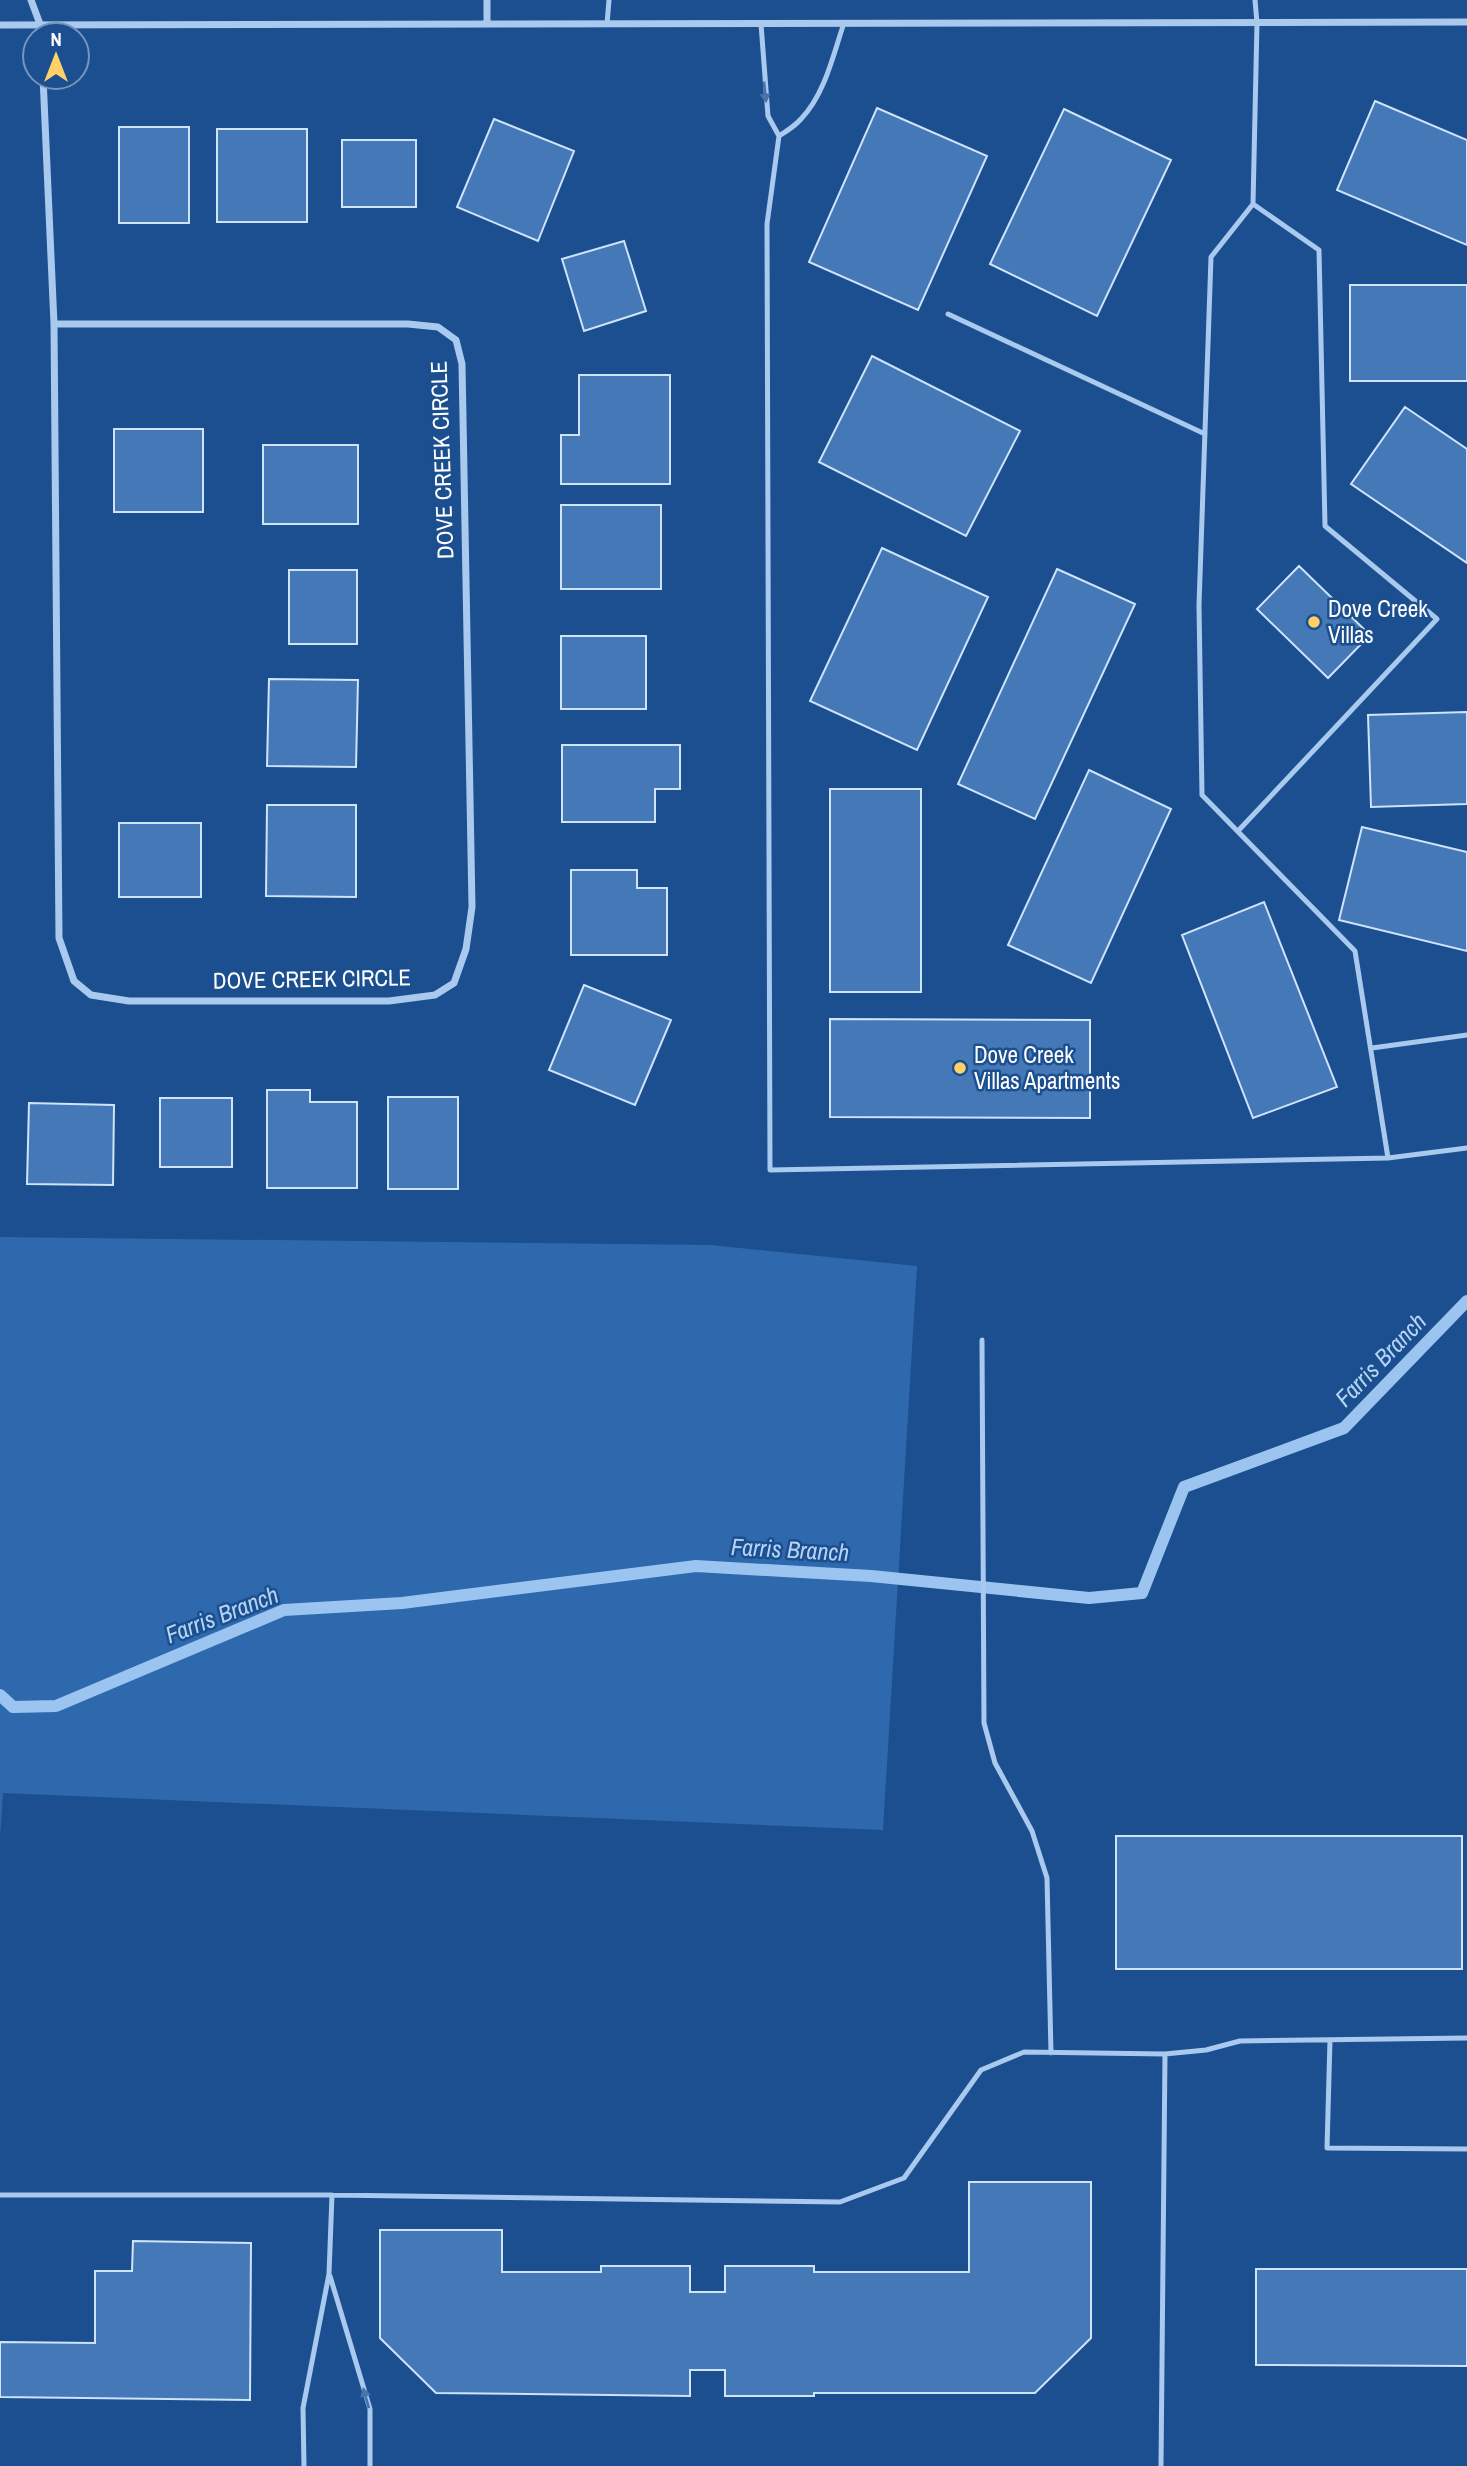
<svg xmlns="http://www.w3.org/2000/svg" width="1467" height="2466" font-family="'Archivo Narrow',sans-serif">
<rect width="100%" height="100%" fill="#1b4f8f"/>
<path fill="#2e69ad" d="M0,1237l711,8 206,21 -34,564 -880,-37 -3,44z"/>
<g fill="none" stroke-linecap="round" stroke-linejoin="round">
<path stroke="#9cc4f0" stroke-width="12" d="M0,1695l13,12 43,-1 228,-96 118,-7 294,-37 175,10 218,22 53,-5 42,-106 160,-59 123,-127"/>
</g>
<path fill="#4478b7" stroke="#cfe3fa" stroke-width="2" d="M1375,101l92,39v105l-130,-55z
M877,108l110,48 -69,154 -109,-48z
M1064,109l107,51 -74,156 -107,-52z
M494,119l80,32 -36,90 -81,-34z
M119,127h70v96h-70z
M217,129h90v93h-90z
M342,140h74v67h-74z
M624,241l22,70 -62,20 -22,-72z
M1350,285h117v96h-117z
M872,356l148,75 -54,105 -147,-74z
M579,375h91v109h-109v-49h18z
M1405,407l62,42v114l-116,-79z
M114,429h89v83h-89z
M263,445h95v79h-95z
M561,505h100v84h-100z
M882,548l106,49 -71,153 -107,-49z
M1299,566l71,69 -42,43 -71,-69z
M1057,569l78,35 -100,215 -77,-35z
M289,570h68v74h-68z
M561,636h85v73h-85z
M269,679l89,1 -2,87 -89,-1z
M1467,712v92l-96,3 -3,-92z
M562,745h118v44h-25v33h-93z
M1089,770l82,39 -80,174 -83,-38z
M830,789h91v203h-91z
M267,805h89v92l-90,-1z
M119,823h82v74h-82z
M1362,827l105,25v99l-128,-31z
M571,870h66v18h30v67h-96z
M1264,902l73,185 -84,31 -71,-183z
M584,985l87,35 -36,85 -86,-35z
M830,1019l260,1v98l-260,-1z
M267,1090h43v12h47v86h-90z
M388,1097h70v92h-70z
M160,1098h72v69h-72z
M29,1103l85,2 -1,80 -86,-1z
M1116,1836h346v133h-346z
M969,2182h122v156l-56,55h-221v3h-89v-26h-35v26l-254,-3 -56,-55v-108h122v42h99v-6h89v26h35v-26h89v6h155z
M133,2241l118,2 -1,157 -250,-3v-55l95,1v-72h37z
M1256,2269h211v97l-211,-1z"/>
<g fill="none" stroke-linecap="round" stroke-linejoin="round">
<path stroke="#a9c9ee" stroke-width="5" d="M607,24l2,-24
M761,24l7,92 11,20c8,-5 16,-10 22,-17 24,-25 32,-64 43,-96
M779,136l-12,88 3,946 618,-12 -33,-207 -153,-156 -3,-190 12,-348 42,-53 4,-181 -2,-23
M948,314l257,120
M1238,831l199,-212 -112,-93 -6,-276 -66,-46
M1372,1048l95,-13
M1388,1158l79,-10
M982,1340l2,383 11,40 37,68 15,47 4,175
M1330,2040l-3,108 140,1
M0,2195h332l508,7 64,-24 77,-108 43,-18 141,2
M330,2276l40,133v57
M304,2466l-1,-58 26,-134 3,-79
M1161,2466l4,-412 41,-4 34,-9 227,-3"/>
<path stroke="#a9c9ee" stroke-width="7" d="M31,0l9,24 1,11
M487,24v-24
M0,25l1467,-3
M43,77l11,247 5,614 15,43 17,14 38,6h260l46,-6 19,-12 12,-34 6,-42 -10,-543 -6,-24 -18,-13 -30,-3h-354"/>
</g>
<defs><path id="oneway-solid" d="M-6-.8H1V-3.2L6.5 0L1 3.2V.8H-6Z" transform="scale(1.75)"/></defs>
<g fill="#4674ac">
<use href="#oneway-solid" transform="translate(765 92) rotate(84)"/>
<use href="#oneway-solid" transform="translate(366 2398) rotate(-106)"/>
</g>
<g fill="#ffd166" stroke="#1b4f8f" stroke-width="2.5">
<circle cx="1314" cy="622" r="7"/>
<circle cx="960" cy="1068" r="7"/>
</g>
<g text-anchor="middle" stroke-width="5" stroke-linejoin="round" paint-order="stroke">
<g font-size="23" fill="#fff" stroke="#1b4f8f">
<text transform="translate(442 460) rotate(-92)" y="8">DOVE CREEK CIRCLE</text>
<text transform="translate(312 979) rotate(-1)" y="8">DOVE CREEK CIRCLE</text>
</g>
<g font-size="23" fill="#fff" stroke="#1b4f8f" text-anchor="start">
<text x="1328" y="617">Dove Creek<tspan x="1328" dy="26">Villas</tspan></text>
<text x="974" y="1063">Dove Creek<tspan x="974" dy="26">Villas Apartments</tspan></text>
</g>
<g font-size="24" font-style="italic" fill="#b5d3f5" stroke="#1b4f8f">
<text transform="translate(1381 1360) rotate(-46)" y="8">Farris Branch</text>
<text transform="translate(790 1550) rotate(3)" y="8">Farris Branch</text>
<text transform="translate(222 1615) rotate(-21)" y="8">Farris Branch</text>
</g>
</g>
<g transform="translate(56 56)"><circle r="33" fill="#1b4f8f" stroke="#7695bc" stroke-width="2"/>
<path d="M0-5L12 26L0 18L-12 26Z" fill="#ffd166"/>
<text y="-10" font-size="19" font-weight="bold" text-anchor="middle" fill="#ffffff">N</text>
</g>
</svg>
